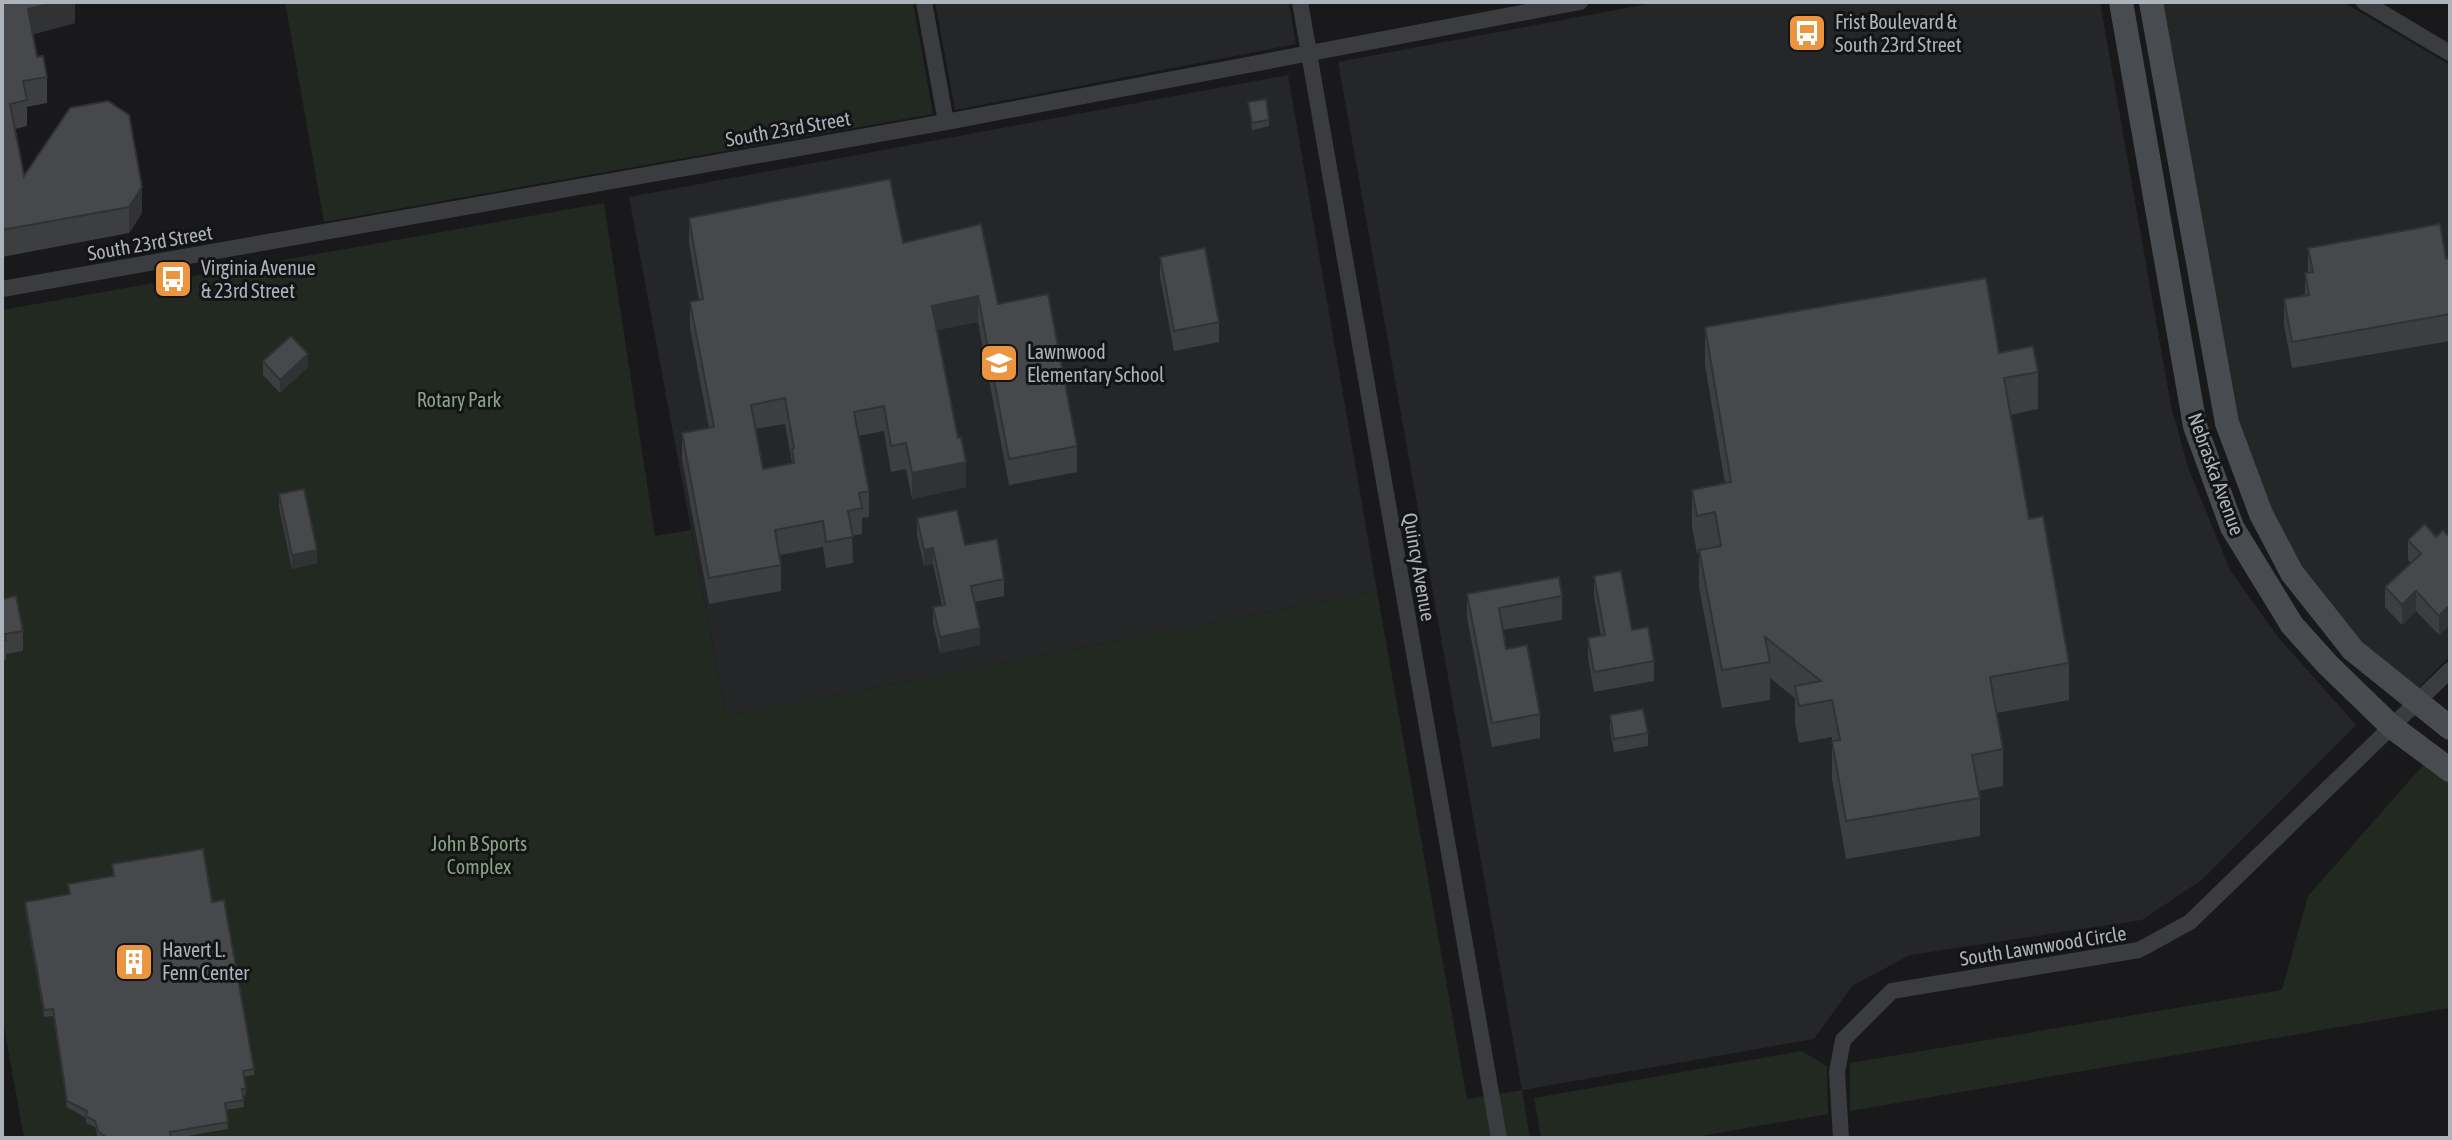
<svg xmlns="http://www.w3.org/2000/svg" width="2452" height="1140" font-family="'Asap Condensed',sans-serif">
<rect width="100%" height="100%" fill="#19191b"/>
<path fill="#252628" d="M935,2h354l7,42 -341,66z
M1658,2h442l71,404 17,61 42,103 48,67 78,88 -153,154 -61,41 -232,35 -58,31 -38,53 -292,51 -184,-1028z
M2162,2h181l107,63v591l-33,33 -55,-46 -61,-76 -30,-58 -33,-88z
M1288,75l89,516 -651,125 -97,-519z"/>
<path fill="#212921" d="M285,2h628l20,112 -609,108z
M604,203l51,333 36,-6 35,186 651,-125 90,508 55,-9 8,48h-1506l-22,-122v-706z
M2424,764l26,19v225l-600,103v-48l432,-73 26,-94z
M1802,1051l25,15 1,48 -139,24h-148l-7,-40z"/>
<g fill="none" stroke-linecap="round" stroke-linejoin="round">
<path stroke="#3a3c40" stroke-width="16" d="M924,2l22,120
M1300,2l199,1136
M2364,2l86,51
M2,289l944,-167 634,-120
M1841,1138l-4,-66 6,-32 49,-49 247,-41 51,-28 260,-252"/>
<path stroke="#484c50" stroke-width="24" d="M2121,2l74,424 37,101 60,98 36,40 64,62 58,43
M2151,2l76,421 34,91 31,59 61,77 97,78"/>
</g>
<path fill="#3c3e40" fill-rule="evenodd" d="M2,2h73v21l-42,11 4,23 10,20v26l-20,4v19l-12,3 9,47 46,-68 72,105 -13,20 -127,24z
M1248,102l21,18v6l-17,4z
M689,218l214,25 95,61 79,142v26l-68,13 -31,-163 -41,8 29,157 -54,12 -6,-30 -15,3 -7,-41 -26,5 11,55v26l-7,1v16l-10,2 1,27 -27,5 -3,-21 -43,8 1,10v26l-72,13 -27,-145v-26l27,-5 -19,-100v-26l9,-2 -10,-57zM785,424l7,39 -29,6 -8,-40z
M2308,248l142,10v83l-158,27 -8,-43v-26l21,-4v-22l3,-1z
M1160,257l59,65v20l-45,9 -14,-74z
M1705,327l294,26 39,19v37l-28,6 19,104 40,144v37l-72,13 6,36v37l-25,5 2,7v38l-134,23 -14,-80v-42l-33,6 -4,-20v-25l-25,-20v22l-48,8 -23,-121v-35l-2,1 -5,-26v-37l33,-7 -20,-118z
M263,361l45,6 -28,26 -17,-18z
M279,494l38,69 -25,6 -13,-62z
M917,518l48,27 39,34v17l-30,6 6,43 -40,8 -7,-30v-16l9,-2 -9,-41 -9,2 -7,-31z
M2436,537l14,1v87l-11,10 -23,-24 -14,14 -17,-18v-20l26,-24 -3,-3v-20z
M1594,576l60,85v20l-60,11 -6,-34v-20l13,-2 -7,-40z
M1467,594l95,2v24l-59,10 3,19 34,65v24l-48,9 -25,-129z
M2,599l21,32v20l-17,3v6l-4,1z
M1610,715l38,18v13l-34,6 -4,-23z
M112,864l100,38 42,167v6l-10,2 2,18 -3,1 1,11 -18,3 2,19 -52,9h-78l-3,-11 -9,-4v-5l-19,-11 -14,-91 -9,1 -19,-108v-7l44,-8 -1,-10 45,-8z"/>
<path fill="#313234" d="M57,2h18v21l-47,13v-27z
M142,187v26l-13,20v-26z
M978,296v26l-46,9v-25z
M308,354v13l-28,26v-13z
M966,462v25l-54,12v-26z
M933,548v16l-9,2v-16z
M317,550v13l-25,6v-14z
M2416,591v20l-14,14v-20z
M2450,605v20l-11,10v-19z
M980,628v17l-40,8v-16z"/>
<path fill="#46484b" stroke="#313234" stroke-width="2" fill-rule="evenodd" d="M2,2h55l-29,7 9,48 6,-1 4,21 -24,4 4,19 -17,4 14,72 46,-68 38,-7 21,14 13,72 -13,20 -127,23z
M1266,99l3,21 -17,3 -4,-21z
M890,179l13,64 78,-19 17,80 50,-10 29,152 -68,13 -31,-163 -46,10 26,132 3,-1 5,25 -54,11 -6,-30 -15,3 -7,-40 -30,6 15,79 -10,2 3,15 -14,3 5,26 -27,5 -3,-21 -48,9 6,35 -72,13 -27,-145 32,-6 -24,-125 13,-3 -14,-81zM785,398l9,50 -2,1 2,14 -31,6 -12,-64z
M2440,224l6,35 4,-1v56l-158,28 -8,-43 25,-4 -4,-22 8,-1 -5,-24z
M1205,248l14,74 -45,9 -14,-74z
M1986,278l13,75 34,-7 5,26 -34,6 25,141 14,-3 26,147 -79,14 13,72 -31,6 8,43 -134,23 -14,-80 8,-1 -8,-40 -33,6 -4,-20 26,-5 -56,-44 5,25 -48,8 -23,-120 22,-4 -6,-34 -18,4 -5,-26 39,-8 -26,-155z
M291,336l17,18 -28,26 -17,-19z
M304,489l13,61 -25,5 -13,-61z
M957,510l8,35 32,-6 7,40 -33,7 9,42 -40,9 -7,-30 12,-2 -12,-57 -9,2 -7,-32z
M2425,524l11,13 7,-7 7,8v67l-11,11 -23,-25 -14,14 -17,-18 36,-33 -13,-14z
M1621,571l11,59 16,-3 6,34 -60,11 -6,-34 17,-3 -11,-59z
M1559,577l3,19 -63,12 7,41 21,-4 13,69 -48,9 -25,-129z
M16,596l7,35 -18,3 1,6 -4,1v-42z
M1643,709l5,24 -34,6 -4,-24z
M203,849l9,53 12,-2 30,169 -11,2 3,18h-4l2,11 -19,3 3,19 -58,10 1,5 -6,1h-38l-3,-1 -17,1 -9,-7 -3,-10 -9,-5 1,-5 -20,-10 -14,-92 -9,1 -19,-108 45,-8 -2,-10 46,-8 -2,-12z"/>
<defs>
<symbol id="bus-square" viewBox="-11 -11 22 22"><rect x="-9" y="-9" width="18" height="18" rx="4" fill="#ec9540" stroke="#141416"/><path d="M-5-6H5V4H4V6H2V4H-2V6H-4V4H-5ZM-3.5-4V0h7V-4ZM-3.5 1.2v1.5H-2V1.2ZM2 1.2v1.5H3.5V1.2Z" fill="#fff"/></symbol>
<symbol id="school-square" viewBox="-11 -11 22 22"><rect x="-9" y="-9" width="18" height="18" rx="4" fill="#ec9540" stroke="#141416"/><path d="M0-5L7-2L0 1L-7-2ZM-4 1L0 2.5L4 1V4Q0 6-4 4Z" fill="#fff"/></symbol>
<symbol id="building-square" viewBox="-11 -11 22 22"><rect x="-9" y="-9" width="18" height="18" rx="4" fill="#ec9540" stroke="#141416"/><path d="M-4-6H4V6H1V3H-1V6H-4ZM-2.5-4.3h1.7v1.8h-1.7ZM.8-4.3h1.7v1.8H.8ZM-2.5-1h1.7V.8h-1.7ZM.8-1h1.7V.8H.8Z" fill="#fff"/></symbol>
</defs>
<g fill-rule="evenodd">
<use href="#bus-square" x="1785" y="11" width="44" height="44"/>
<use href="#bus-square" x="151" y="257" width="44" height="44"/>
<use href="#school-square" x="977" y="341" width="44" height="44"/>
<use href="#building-square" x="112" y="940" width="44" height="44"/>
</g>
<g text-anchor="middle" stroke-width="6" stroke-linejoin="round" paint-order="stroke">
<g font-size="20" fill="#acb3ba" stroke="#141416" text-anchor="start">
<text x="1835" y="29">Frist Boulevard &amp;<tspan x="1835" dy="23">South 23rd Street</tspan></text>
<text x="201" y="275">Virginia Avenue<tspan x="201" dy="23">&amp; 23rd Street</tspan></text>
<text x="1027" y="359">Lawnwood<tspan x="1027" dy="23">Elementary School</tspan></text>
<text x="162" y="957">Havert L.<tspan x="162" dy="23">Fenn Center</tspan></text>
</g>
<g font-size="20" fill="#acb3ba" stroke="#141416">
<text transform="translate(788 129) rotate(-10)" y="7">South 23rd Street</text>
<text transform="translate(150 243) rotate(-10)" y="7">South 23rd Street</text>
<text transform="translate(2216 474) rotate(70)" y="7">Nebraska Avenue</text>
<text transform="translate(1419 567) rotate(80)" y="7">Quincy Avenue</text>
<text transform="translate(2043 946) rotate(-9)" y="7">South Lawnwood Circle</text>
</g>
<g font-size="20" fill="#87a484" stroke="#141416">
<text x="459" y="407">Rotary Park</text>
<text x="479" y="851">John B Sports<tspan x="479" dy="23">Complex</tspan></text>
</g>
</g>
<rect width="2452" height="1140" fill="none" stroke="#acb3ba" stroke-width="8"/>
</svg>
